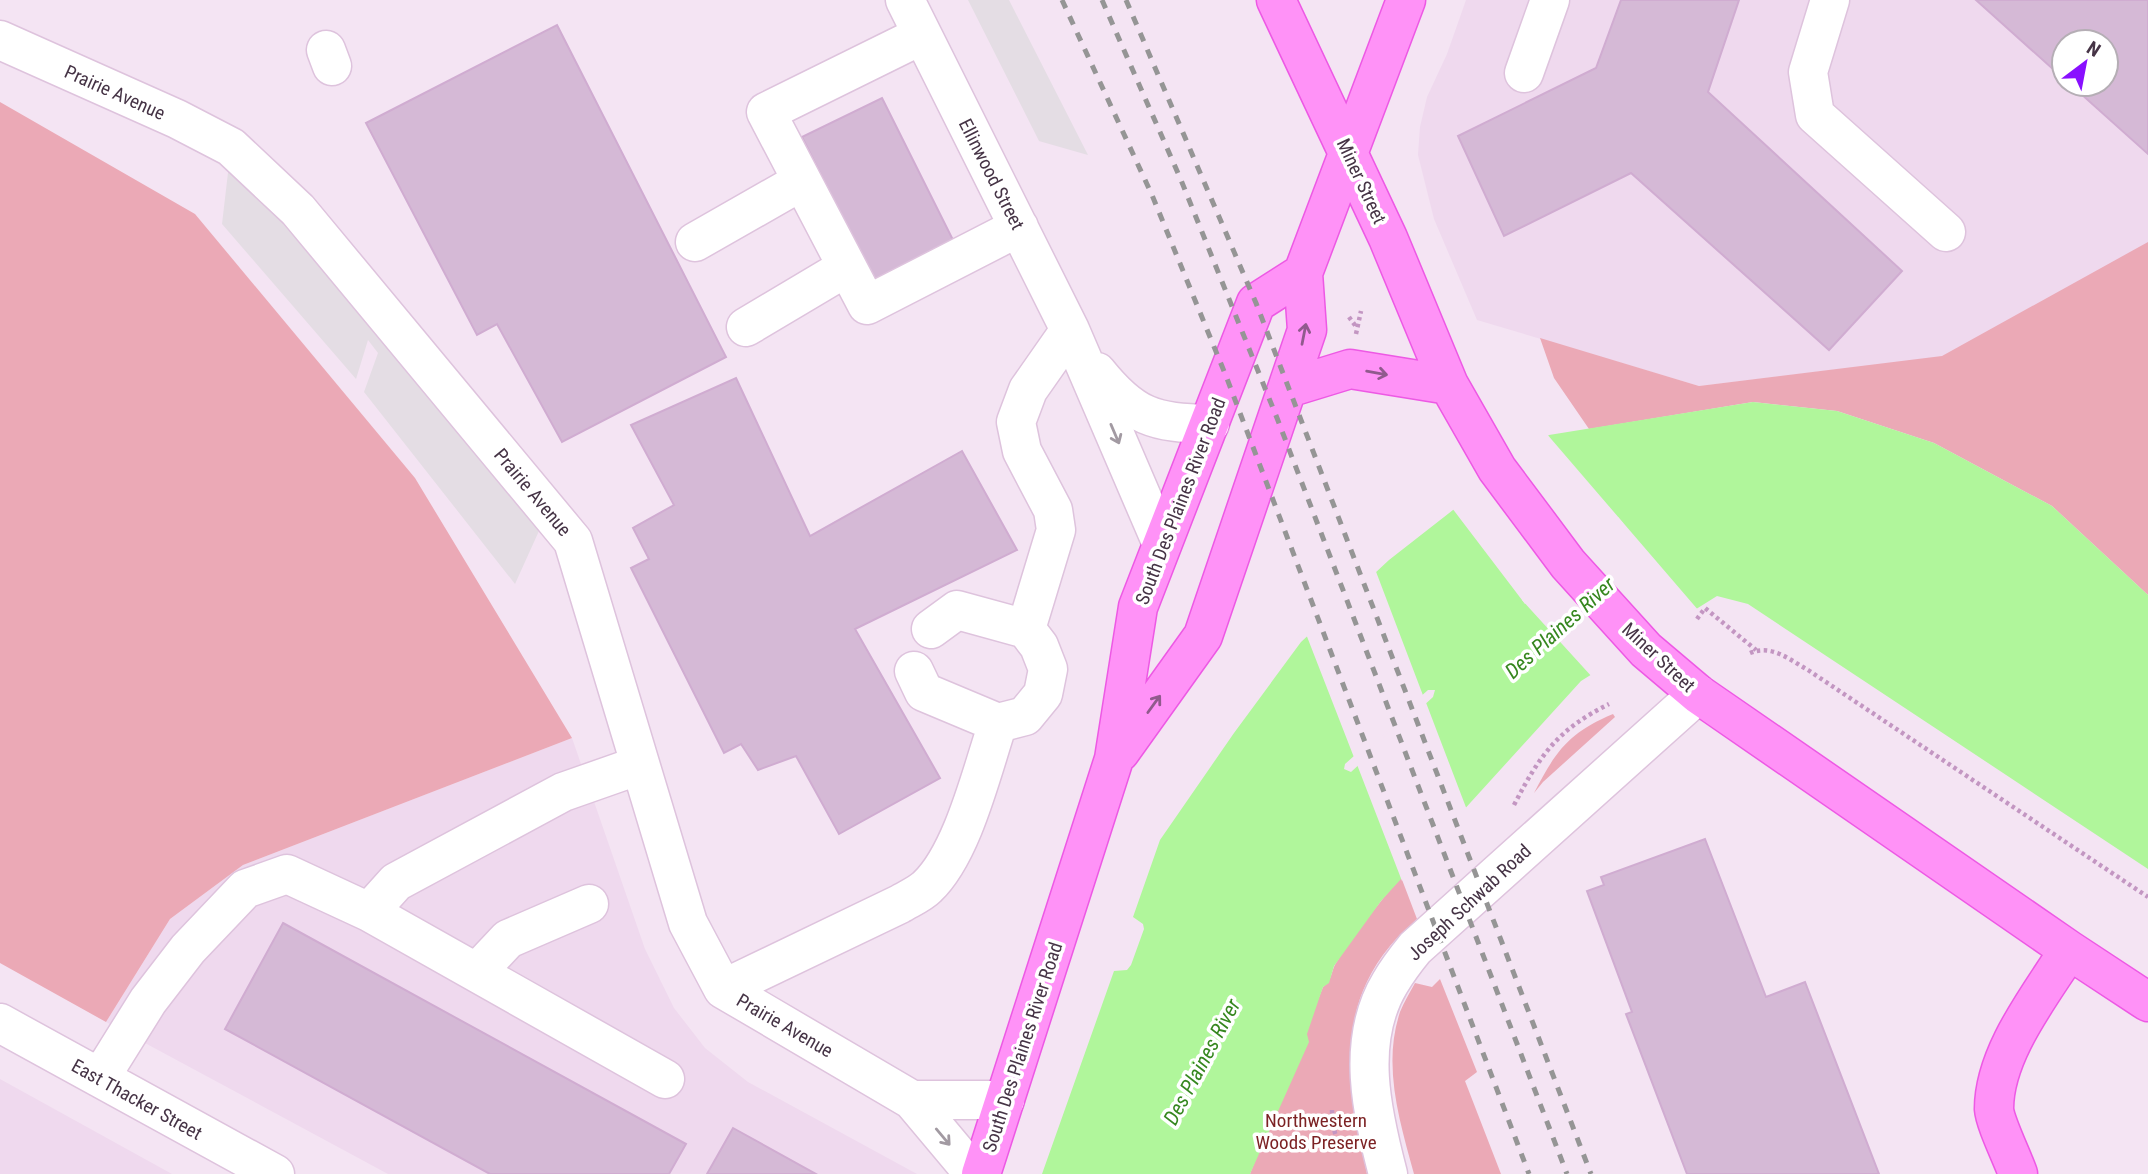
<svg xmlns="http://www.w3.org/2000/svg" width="2148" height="1174" font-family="'Roboto Condensed',sans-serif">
<rect width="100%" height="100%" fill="#f4e4f3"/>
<path fill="#efd9ee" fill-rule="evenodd" d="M1466,0h682v249l-207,108 -242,29 -222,-66 -43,-101 -16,-64 2,-28 7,-30 20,-43zM2064,42h42v42h-42z
M572,738l73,211 29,59 31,40 43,34 169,92h-529l-282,-152 64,-103 73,-54z
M0,1079l172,95h-172z"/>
<path fill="#eba9b6" d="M0,102l195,112 220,264 157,260 -329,127 -73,54 -64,103 -106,-59z
M2148,242v353l-96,-89 -118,-63 -97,-32 -84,-9 -164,27 -35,-51 -14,-40 159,48 243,-30z
M1613,714l2,3 -72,65 -9,11c22,-42 34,-60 79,-79z
M1401,877l16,42c-9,9 -19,17 -27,27 -58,70 -39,148 -23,228h-117l73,-187c9,-6 8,-16 13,-24 19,-30 42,-59 65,-86z
M1440,979l37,93 -12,9 36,93h-87c-14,-52 -32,-108 -14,-162 4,-10 10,-20 15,-29l17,4z"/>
<path fill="#e4dde4" d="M968,0h41l79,155 -49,-14z
M231,147l317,364 -33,73 -151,-192 14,-39 -10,-13 -12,39 -134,-155z"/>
<path fill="#b0f69b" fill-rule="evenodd" d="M1753,402l84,9 97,32 118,63 96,89v274l-400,-265 -31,-8 -136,85 -200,220 -47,65 -5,17 -6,4 -16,47 2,8 -59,132h-208l72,-203 13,-1 4,-5 13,-36 -1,-5 -10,-7 27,-77 74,-107 67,-91 88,-82 160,-125zM1618,517l5,6 -98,81 -3,-4zM1428,690h7l-2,7 -82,75 -7,-3 1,-5z"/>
<path fill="#f4e4f3" d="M1546,433l153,178 -106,67 -71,-78 -70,-92z
M1375,569l49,129 -69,62 -49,-126z
M1425,700l42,110 -65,71 -46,-119z"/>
<path fill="#d5b9d6" stroke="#d0acd1" stroke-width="2" d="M1621,0h118l-31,92 194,179 -73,79 -198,-177 -127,63 -46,-100 138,-68z
M1976,0h172v154l-78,-70h36v-42h-42v37z
M557,25l169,332 -164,85 -65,-118 -20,11 -111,-212z
M882,98l73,146 -80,39 -73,-146z
M736,378l74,158 152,-85 55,99 -162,79 85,149 -101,56 -43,-78 -38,14 -17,-26 -17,9 -93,-185 18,-9 -16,-31 41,-23 -43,-80z
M1705,839l61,158 39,-15 74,192h-192l-61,-160 6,-2 -45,-121 17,-6 -3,-8z
M283,923l403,221 -17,30h-179l-265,-145z
M733,1128l83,46h-109z"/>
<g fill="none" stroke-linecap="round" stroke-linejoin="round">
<defs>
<path id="minor" d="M905,0l165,330 92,214
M1830,0l-22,72 7,43 131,117
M922,35l-156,77 101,193 152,-78
M0,40l177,79 54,28 67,63 275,331 115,382 35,66 189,111 62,74
M326,50l6,16
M1524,73l26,-73
M695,242l107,-61
M746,327l101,-60
M1097,372c36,45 57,51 113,52
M931,629l26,-19 69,19
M914,671l10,21 74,31
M369,912l296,167
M477,972l31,-33 81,-35
M723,989l177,-85c8,-5 20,-10 27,-17 36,-34 55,-117 71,-164l27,-7 18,-22 5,-25 -9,-23 -13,-17 30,-99 -3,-20 -31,-59 -6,-29 12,-32 42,-60
M0,1023l275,151
M100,1078l48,-77 40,-52 57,-60 42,-15 82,38 27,-30 167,-90 77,-27
M912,1100h93
M1388,1174c-16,-61 -33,-133 2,-191 7,-12 16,-24 25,-35l283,-254"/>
<path id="major" d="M1276,0l112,238 61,147 48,84 71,95 78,86 52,44 371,256 79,52
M1288,388l62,-19 99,16
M1120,752l83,-116 104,-306 -4,-57 103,-273
M981,1174l133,-415 24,-152 118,-304 47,-30
M2018,1174c-5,-15 -23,-51 -24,-65 0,-56 46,-113 75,-159"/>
</defs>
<use href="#minor" stroke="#dec3dd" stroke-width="41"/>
<use href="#major" stroke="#ed59e4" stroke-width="41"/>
<path stroke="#c396c2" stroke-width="4.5" stroke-dasharray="3.5 3.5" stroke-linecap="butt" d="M1349,317l8,11
M1356,334l5,-23
M1697,619l8,-11 51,42
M1750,653c22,-9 40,7 58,17l340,227
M1514,805c26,-50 43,-75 95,-101
M1332,1110v13l7,23"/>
<use href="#minor" stroke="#fff" stroke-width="38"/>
<use href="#major" stroke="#ff92f7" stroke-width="38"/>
<path stroke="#959595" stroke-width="5" stroke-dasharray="9 9" stroke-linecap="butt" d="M1062,0l90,195 74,181 303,798
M1102,0l79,180 96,238 290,756
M1126,0l130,303 335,871"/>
</g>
<defs><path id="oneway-shaft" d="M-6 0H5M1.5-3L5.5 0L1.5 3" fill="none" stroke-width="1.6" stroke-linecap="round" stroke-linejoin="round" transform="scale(1.75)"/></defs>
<g stroke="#905a8d">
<use href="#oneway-shaft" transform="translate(1304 334) rotate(-79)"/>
<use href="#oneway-shaft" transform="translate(1377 373) rotate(10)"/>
<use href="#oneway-shaft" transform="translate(1154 704) rotate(-54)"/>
</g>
<g stroke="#a29aa2">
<use href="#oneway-shaft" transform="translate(1115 434) rotate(67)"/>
<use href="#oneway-shaft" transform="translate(943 1137) rotate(50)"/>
</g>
<g text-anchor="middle" stroke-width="7" stroke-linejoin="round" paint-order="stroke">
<g font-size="19" fill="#463446" stroke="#fff">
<text transform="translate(115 92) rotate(24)" y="7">Prairie Avenue</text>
<text transform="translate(992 174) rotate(63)" y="7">Ellinwood Street</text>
<text transform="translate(1362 181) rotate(65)" y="7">Miner Street</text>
<text transform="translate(533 492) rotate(50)" y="7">Prairie Avenue</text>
<text transform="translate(1180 501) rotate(-69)" y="7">South Des Plaines River Road</text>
<text transform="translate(1659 657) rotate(43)" y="7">Miner Street</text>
<text transform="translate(1469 902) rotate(-43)" y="7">Joseph Schwab Road</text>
<text transform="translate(785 1025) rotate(30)" y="7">Prairie Avenue</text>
<text transform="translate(1022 1047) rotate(-72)" y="7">South Des Plaines River Road</text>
<text transform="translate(137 1099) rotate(29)" y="7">East Thacker Street</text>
</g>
<g font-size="19" fill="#7c2224" stroke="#fff">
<text x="1316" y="1127">Northwestern<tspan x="1316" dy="22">Woods Preserve</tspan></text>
</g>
<g font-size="21" font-style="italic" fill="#36871f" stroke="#fff">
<text transform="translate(1560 628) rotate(-42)" y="7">Des Plaines River</text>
<text transform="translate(1202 1062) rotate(-62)" y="7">Des Plaines River</text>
</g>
</g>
<g transform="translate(2085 63) rotate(32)"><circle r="33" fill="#ffffff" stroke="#b5aeb5" stroke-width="2"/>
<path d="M0-5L12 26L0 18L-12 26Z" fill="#8910ff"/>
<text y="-10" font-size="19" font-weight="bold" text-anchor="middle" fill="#463446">N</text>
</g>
</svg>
